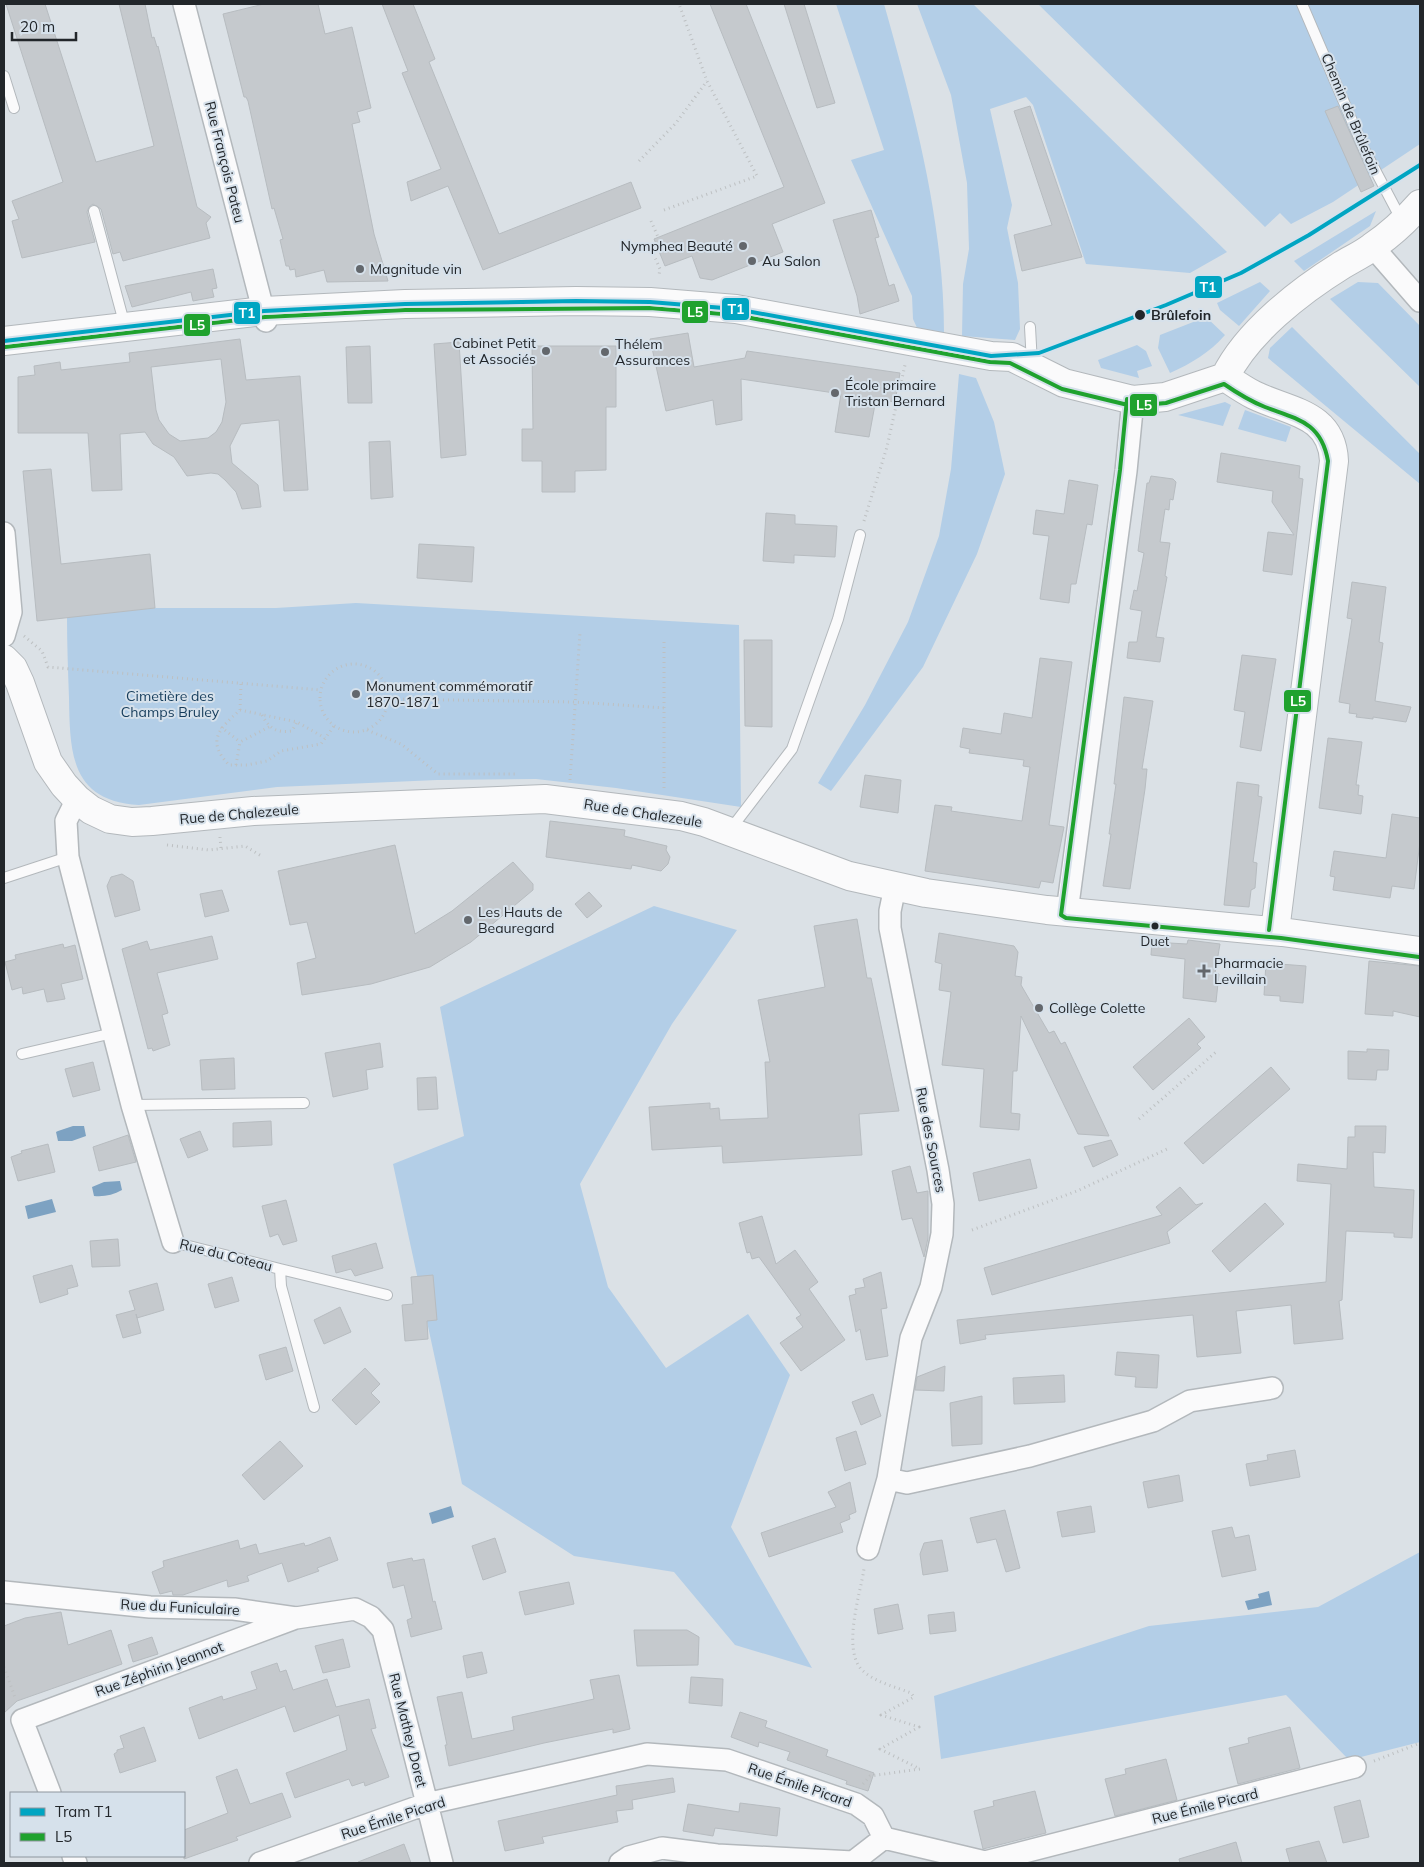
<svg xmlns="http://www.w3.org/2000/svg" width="1424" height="1867" font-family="Mulish,sans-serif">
<rect width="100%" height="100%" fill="#dbe1e6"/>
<path fill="#b3cee7" d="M836,4h48c30,106 60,218 60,329l-26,-3 -5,-11 -1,-23 -61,-136 33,-10z
M917,4h56l254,248 -37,21 -104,-9 -53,-159 -7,-8 -36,12 22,96 -5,23 11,55 2,46 -5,11 -53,-4 1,-52 6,-35 -2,-66 -16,-88z
M1038,4h382v140l-87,58 -42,22 -11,-11 -15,14z
M1376,211l-6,15 -66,45 -10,-10z
M1260,282l10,9 -31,35 -19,-16 -3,-7z
M1358,282l20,1 42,43v61l-90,-88z
M1206,317l19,18c-16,18 -33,28 -55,38l-12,-25 2,-13z
M1292,327l128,127v30l-152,-126 2,-10z
M1137,345l9,6 6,15 -15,5 2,7 -38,-10 -3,-8z
M959,374l17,4 18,44 11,52 -28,80 -54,113 -92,124 -13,-8 47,-78 43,-83 31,-86 12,-67z
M1225,402l6,3 -8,21 -45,-11z
M1245,410l46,17 -5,15 -48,-13z
M356,603l383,22 2,182 -125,-19 -80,-9 -99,1 -160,7 -138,18c-69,-4 -69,-53 -70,-107 -1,-27 -2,-54 -2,-81l88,-9h121z
M654,906l83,24 -65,94 -92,160 28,103 58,81 82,-54 42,61 -59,152 81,141 -77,-23 -61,-73 -100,-16 -112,-72 -69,-320 71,-28 -24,-129z
M1420,1552v190l-71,18 -63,-65 -345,64 -7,-63 215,-70 169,-19z"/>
<path fill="#7da2c2" d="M84,1126l2,10 -14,5h-14l-2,-9 2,-1 15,-5z
M120,1181l2,9c-9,5 -18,7 -28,6l-2,-9 12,-5z
M52,1199l4,13 -28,7 -3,-13z
M451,1506l3,11 -22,7 -3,-11z
M1269,1591l3,14 -24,5 -3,-9 14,-3 -1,-4z"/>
<path fill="#c5c9cd" stroke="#b7bcc0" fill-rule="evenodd" d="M6,4h39l51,158 58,-16 -35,-142h26l7,34 2,-1 3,10 1,-1 39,161 14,10 -5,6 4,15 -87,23 -3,-9 -7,2 -12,-45 -8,-5 -4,3 -2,5 8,30 -73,16 -10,-37 7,-2 -7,-18 51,-19z
M264,4h54l7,30 27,-7 19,81 -14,4 3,10 -8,2 22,110 14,47 -61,1 -3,-12 -28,7 -1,-8 -5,1 -1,-4h-3l-6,-26 3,-1 -9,-31 -2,1 -24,-108 -2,-4h-2l-21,-83z
M382,4h31l22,55 -6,3 70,172 132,-52 10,26 -158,62 -35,-84 -37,15 -4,-19 34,-13 -39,-96 6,-2z
M710,4h36l79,199 -53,21 11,28 -71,28 -12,-2 -8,-22 -27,10 -11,-27 130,-52z
M784,4h20l31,99 -18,5z
M1030,106l52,151 -60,14 -8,-36 38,-10 -38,-114z
M1338,106l36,80 -13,6 -36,-81z
M871,210l8,27 -4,1 14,48 5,-2 5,17 -39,13 -3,-18 -24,-76z
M213,269l4,19 -5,1 2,8 -21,4 -2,-9 -59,15 -7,-21z
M688,333l6,34 51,-9 2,-7 153,22 -5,29 -19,-3 -7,38 -34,-5 6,-38 -100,-15 1,41 -26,5 -3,-25 -47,11 -16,-72z
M240,339l6,41 54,-4 8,114 -24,1 -5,-71 -38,4 -11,22 2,17 26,22 3,22 -19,2 -6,-17 -11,-12 -7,-6 -7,-1 -24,3 -13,-19 -21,-13 -8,-12 -25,2 2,56 -30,1 -4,-58h-70v-56l17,-2 -1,-9 26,-4 1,8 69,-8 -1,-9zM221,359l5,43 -4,20 -6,10 -8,6 -28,3 -11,-7 -10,-14 -3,-10 -5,-43z
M459,342l7,113 -25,3 -7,-114z
M370,346l2,57h-24l-2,-56z
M532,346h84v61h-10v63l-31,1v21h-33v-31h-20v-32h11z
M390,441l3,56 -22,2 -2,-57z
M1221,453l79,13 -1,12 4,1 -11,96 -29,-4 5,-39 26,3 -22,-33 1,-11 -56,-9z
M51,469l10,95 89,-10 5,54 -118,13 -14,-150z
M1151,476l22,3 3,3 -3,18 -3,-1 -1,11 -4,-1 -5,33 10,1 -5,33 2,1 -11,60 8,1 -4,24 -33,-4 2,-16h8l5,-31 -12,-2 4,-19 3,1 7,-38 -6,-2 9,-68h2z
M1069,480l29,5 -6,40 -5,-1 -11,60h-5l-2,19 -29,-4 9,-63 -16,-2 3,-24 28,4z
M766,513l29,2v9l42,2 -2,31 -41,-2v8l-31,-2z
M419,544l55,3 -2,35 -55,-4z
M1352,582l34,5 -7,55 4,1 -8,58 36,6 -5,15 -33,-5v2l-17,-2 1,-3 -8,-1 1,-9 -11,-2 13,-83 -5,-1z
M744,640h28v87l-27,-1z
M1242,655l34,4 -15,92 -21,-4 5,-35 -11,-2z
M1040,658l32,4 -23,163 15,2 -11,56 -12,-2 -2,7 -114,-17 10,-66 17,2 -1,4 71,10 8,-54 -7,-1 1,-6 -55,-7 1,-4 -10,-2 3,-19 38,6 3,-21 28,5z
M1124,697l29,4 -11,68h5l-2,20 -15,100 -27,-3 8,-52h-2l7,-50h-2z
M1328,738l34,4 -6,43h3l-1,10 5,1 -2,18 -42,-6z
M865,775l36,5 -3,33 -38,-6z
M1237,782l22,3 -1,11 4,1 -9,65 4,1 -2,25 -4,2 -2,17 -25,-2z
M1392,814l28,4v24l-6,47 -22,-3 -2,12 -57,-8 2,-13 -5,-1 4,-25 52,7z
M550,821l75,9 -1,6 43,10 -1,4 4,7 -2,7 -7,7 -29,-6 -1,4 -85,-12z
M395,845l20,89 37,-23 61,-49 20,22v6l-62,52 -41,25 -59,17 -69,11 -5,-32 19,-5 -9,-36 -17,3 -12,-54z
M122,874l11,7 7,29 -25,7 -8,-31 4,-9z
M222,890l7,21 -24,6 -5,-23z
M589,892l13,14 -15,12 -12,-14z
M857,919l10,59h4l28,133 -40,3 3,41 -139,8 -1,-17 -70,4 -3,-43 61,-4v6l9,-1 1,12 48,-2 -3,-56h5l-12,-62 67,-13 -11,-61z
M939,933l75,13 4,6 -3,24 7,1 -1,8 28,48 5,-2 7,13 4,-2 44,94 -31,-2 -57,-118 -4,55h-4l-2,42 9,1 -1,16 -39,-3 4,-58 -42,-4 9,-73 -12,-2 3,-26 -7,-2z
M212,936l6,23 -61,14 11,40 -6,2 8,30 -17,6 -1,-3 -4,1 -26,-100 25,-8 3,9z
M1188,940l32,4 -5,29 4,1 -3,28 -33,-4 2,-39 -34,-4 1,-13 35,2z
M63,944l1,4 11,-3 8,34 -22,5 4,15 -18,3 -3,-13 -21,5 -1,-7 -10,3 -7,-28 11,-3 -1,-4z
M1369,961l51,5v51l-27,-6v5l-28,-2z
M1266,963l40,3 -3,37 -23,-2v-5l-16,-1z
M1189,1018l16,19 -8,7 4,4 -48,42 -20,-23z
M380,1043l3,24 -17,3 2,19 -35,8 -8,-44z
M1367,1049l22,1 -1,20h-11l-1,10 -28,-1v-28l19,1z
M234,1058l1,31 -33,1 -2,-30z
M93,1062l7,28 -27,7 -8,-28z
M1271,1067l19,22 -87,75 -19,-21z
M436,1077l2,32 -20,1 -1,-32z
M271,1121l1,24 -39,2v-24z
M1355,1126h31l-1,27 -12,-1 1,35 40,3 -2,48 -18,-1v-4l-48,-2 -4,69 -3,1 4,38 -49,5 -3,-39 -55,6 5,42 -44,4 -4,-42 -208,20 1,4 -26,5 -3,-24 369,-38 5,-98 -34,-3 1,-17 49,5 1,-32h7z
M200,1131l8,19 -20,8 -8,-19z
M128,1135l8,27 -37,9 -6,-24z
M1111,1140l7,15 -25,12 -9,-20z
M48,1144l7,28 -37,9 -7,-24 11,-4 -1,-2z
M1030,1159l7,29 -58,13 -6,-28z
M910,1166l7,27 11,-2v47l-4,19 -12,-39 -10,2 -10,-49z
M1180,1187l16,18 7,-2 -36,29 3,11 -178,52 -8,-27 178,-53 -6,-8z
M286,1200l11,41 -14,4 -5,-11 -8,3 -8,-31z
M1265,1203l19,21 -54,48 -18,-21z
M762,1216l14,48 19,-14 23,32 -9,7 36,51 -44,31 -21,-28 23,-16 -7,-9 5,-3 -42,-58 -7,2 -2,-7 -3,1 -8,-30z
M118,1239l2,27 -28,1 -2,-26z
M376,1243l7,25 -28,8 -4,-7 -15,4 -4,-17z
M72,1265l6,21 -11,3 1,5 -28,9 -7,-27z
M881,1272l6,36 -6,1 7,47 -22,4 -6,-31 -4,3 -7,-36 7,-2 -1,-5 10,-2 -2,-8z
M433,1275l4,45 -10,1 1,18 -23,2 -3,-36 11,-1 -2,-27z
M232,1277l7,24 -24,7 -7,-24z
M157,1283l7,27 -27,8 -1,-4 5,19 -18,5 -7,-23 19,-5 -6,-19z
M340,1307l11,25 -27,12 -10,-24z
M286,1347l7,24 -27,9 -7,-25z
M1117,1352l42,3 -2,33 -22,-1 1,-10 -21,-2z
M945,1366l-1,25 -29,-1 2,-13z
M365,1368l15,16 -9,9 9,9 -24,23 -24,-25z
M1064,1375l1,27 -51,2 -1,-26z
M873,1394l8,22 -20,9 -9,-23z
M982,1396v48l-30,2 -2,-43z
M856,1431l10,33 -21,7 -9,-33z
M280,1441l23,25 -39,34 -22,-25z
M1295,1450l5,27 -50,9 -4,-22 22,-4 -1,-5z
M1179,1475l4,26 -35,7 -5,-26z
M850,1482l6,30 -7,3 1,4 -10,4 3,9 -74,25 -8,-24 75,-26 -8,-15z
M1091,1506l4,26 -33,5 -5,-25z
M1005,1510l15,58 -14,4 -10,-33 -19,4 -7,-25z
M1232,1527l3,11 14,-3 7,35 -34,7 -10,-46z
M330,1537l8,23 -21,8 2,3 -31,11 -6,-19 -35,13 2,5 -21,6 -1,-7 -44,15h-10l-1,-4 -12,3 -8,-22 12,-5 -1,-6 75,-21 2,9 16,-5 3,10 45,-11 1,3 4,-1z
M495,1538l11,34 -23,8 -11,-34z
M942,1540l6,31 -25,4 -3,-21 4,-11z
M412,1558l1,3 11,-2 9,43 2,-1 7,28 -31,8 -4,-17 5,-2 -8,-33 -11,3 -6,-25z
M569,1582l5,22 -49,11 -6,-23z
M898,1604l5,25 -25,5 -4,-25z
M61,1612l7,33 43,-15 11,34 -105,37 -13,12v-87l21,-8z
M954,1612l2,19 -26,3 -2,-19z
M634,1630h53l12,7 -1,28 -61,1z
M152,1637l6,17 -25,8 -5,-17z
M343,1639l7,28 -27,6 -8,-27z
M482,1652l5,21 -20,5 -4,-22z
M277,1663l3,9 6,-2 7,20 34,-11 9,28 33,-8 7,29 -5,1 18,48 -24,9 -1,-4 -12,4 -3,-7 -54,19 -9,-25 61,-23 -8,-35 -45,17 -9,-26 -86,33 -10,-31 33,-12 1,4 34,-11 -6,-17z
M619,1675l11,54 -17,4v-4l-69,14 -95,23 -4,-21h2l-10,-48 25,-5 10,47 42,-9 -2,-13 82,-18 -4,-19z
M691,1677l32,2 -1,27 -33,-3z
M740,1712l27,9 -2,6 63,23 -2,6 48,17 -6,18 -22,-7 1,-3 -60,-21 3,-8 -31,-10 -1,5 -27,-10z
M144,1727l12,34 -36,12 -6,-19 3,-2v-2l7,-2 -4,-12z
M1290,1727l10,41 -62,16 -9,-36 20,-5 -1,-5z
M1166,1759l11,41 -62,16 -10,-37 21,-5 -1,-5z
M237,1769l13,35 32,-11 9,24 -55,20 2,3 -54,19v-29l44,-17 -12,-36z
M673,1778l2,14 -43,8 1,9 -17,2 2,11 -76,15 2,6 -39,8 -7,-30 119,-26 -1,-9z
M1035,1791l11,42 -63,16 -9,-38 20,-5 -1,-5z
M1360,1800l9,37 -26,6 -9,-36z
M740,1803l40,5 -3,28 -62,-8 -2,8 -30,-5 5,-27 51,8z
M1319,1841l8,22h-37l-4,-14z
M1236,1842l6,21h-62l-1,-4z
M404,1844l7,19h-53v-1z"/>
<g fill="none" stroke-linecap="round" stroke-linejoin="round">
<defs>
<path id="lane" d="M1302,4l62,145 38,72
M4,76l10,32
M94,211l31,115
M1030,327l2,37
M730,830l62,-81 46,-130 22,-84
M4,878l64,-21
M22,1054l91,-21
M132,1105l172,-2
M173,1242l107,27 1,17 33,121
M280,1269l107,26"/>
<path id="street" d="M184,4l82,317
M1373,247l47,54
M4,533l7,79 -7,24
M77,799l-11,22 2,36 64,248 41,137
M895,887l-5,24v17l48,242 5,34 -1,30 -11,53 -20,51 -23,141 19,4 123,-27 123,-35 37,-20 82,-13
M1067,912l59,-441 7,-71
M868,1549l20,-70
M4,1592l146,15 84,2 62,9 59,-9 16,8 12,13 59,233
M50,1793l-28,-73 271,-101
M884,1838l101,24 370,-95
M73,1856l3,7
M260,1863l166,-59 221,-50 80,6 129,44 17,12 11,22
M620,1863l9,-6 33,-9 55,7 136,7 31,-24"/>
<path id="secondary" d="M4,341l260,-30 141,-7 171,-3 74,1 86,7 255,47 21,1 52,26 69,17 32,-3 60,-20
M1225,377c9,6 19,13 29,18 35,17 78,18 80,66l-59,470
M1225,377c22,-45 75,-86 117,-112 10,-6 21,-11 30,-18 18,-12 34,-27 48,-43
M4,659l9,9 7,15 28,79 16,23 13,14 14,11 19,9 22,3 20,-1 101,-10 292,-12 136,17 23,6 145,54 77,17 121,17 235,22 138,19"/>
</defs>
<use href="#lane" stroke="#b3b8bc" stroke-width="12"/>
<use href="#street" stroke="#b3b8bc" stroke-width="24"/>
<use href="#secondary" stroke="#b3b8bc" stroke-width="30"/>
<path stroke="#bdc0c2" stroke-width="3" stroke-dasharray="1 4" stroke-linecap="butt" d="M639,161l37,-38 31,-42
M664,210l93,-34 -50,-95 -28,-77
M651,221l7,16
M656,244l-6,2 10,23 -1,6
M864,521l23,-74 18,-82
M24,636l18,15 6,16 273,23
M664,642v146
M320 698a34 34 0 1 1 68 0a34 34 0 1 1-68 0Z
M241,684l-1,26c-21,19 -34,31 -11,55h18l20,-4 14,-10 40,-7 13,-18
M388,699l187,3 90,6
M240,710l57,12 28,16
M262,715c8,14 14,18 30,16l5,-9
M221,727l19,15
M367,730l34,14 37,30h80
M236,765l4,-23 29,-15
M570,780l10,-147
M220,837l1,12
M167,845l42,5 36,-4 18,11
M1139,1119l77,-67
M972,1230l105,-39 90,-42
M4,1667l12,33
M1374,1761l46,-18
M863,1784l7,-8 50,-7 -40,-20 39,-22 -38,-12 33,-18 -3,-4c-15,-6 -37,-11 -49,-23 -20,-21 -2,-75 2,-101"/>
<use href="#lane" stroke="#fafafb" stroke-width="10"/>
<use href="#street" stroke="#fafafb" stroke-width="21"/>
<use href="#secondary" stroke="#fafafb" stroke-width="28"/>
<defs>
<path id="bus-1" d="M5,347l260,-30 140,-7 245,-2 85,7 255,47 20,1 52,26 70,17 34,-3 58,-19c13,9 26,17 41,23 32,12 56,15 63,54l-59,469
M1127,399l-7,71 -59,445 5,3 215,20 138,19"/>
</defs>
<use href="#bus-1" stroke="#d6e1eb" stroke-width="8"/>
<use href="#bus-1" stroke="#1fa22e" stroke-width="4"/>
<defs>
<path id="tram-1" d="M4,341l260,-30 141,-7 171,-3 74,1 86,7 255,47 48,-3 127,-48 75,-32 68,-38 111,-70"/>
</defs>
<use href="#tram-1" stroke="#d6e1eb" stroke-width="8"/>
<use href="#tram-1" stroke="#00a5c2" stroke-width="4"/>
</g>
<g fill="#63676c" stroke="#d6e1eb" stroke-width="2">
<circle cx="743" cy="246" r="5"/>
<circle cx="752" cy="261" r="5"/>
<circle cx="360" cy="269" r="5"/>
<circle cx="546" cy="351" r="5"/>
<circle cx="605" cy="352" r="5"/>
<circle cx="835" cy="393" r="5"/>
<circle cx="356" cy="694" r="5"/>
<circle cx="468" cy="920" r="5"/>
<path d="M1201.5 963.5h5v5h5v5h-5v5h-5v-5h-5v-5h5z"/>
<circle cx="1039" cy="1008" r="5"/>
</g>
<g fill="#22262a" stroke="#d6e1eb" stroke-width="2">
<circle cx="1140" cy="315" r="6"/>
<circle cx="1155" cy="926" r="4.5"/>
</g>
<g text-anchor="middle" stroke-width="4" stroke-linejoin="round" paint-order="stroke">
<g font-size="13" fill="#22262a" stroke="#d6e1eb">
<text x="1155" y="946">Duet</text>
</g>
<g font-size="14" fill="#22262a" stroke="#d6e1eb">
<text transform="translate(1351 114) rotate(67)" y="5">Chemin de Brûlefoin</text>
<text transform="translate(225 162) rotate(76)" y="5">Rue François Pateu</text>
<text transform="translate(643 813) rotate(9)" y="5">Rue de Chalezeule</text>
<text transform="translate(239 814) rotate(-5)" y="5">Rue de Chalezeule</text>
<text transform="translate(931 1140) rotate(79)" y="5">Rue des Sources</text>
<text transform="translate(226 1255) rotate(14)" y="5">Rue du Coteau</text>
<text transform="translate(180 1607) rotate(3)" y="5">Rue du Funiculaire</text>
<text transform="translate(159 1669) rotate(-20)" y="5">Rue Zéphirin Jeannot</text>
<text transform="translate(408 1730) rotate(76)" y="5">Rue Mathey Doret</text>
<text transform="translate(800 1785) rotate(19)" y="5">Rue Émile Picard</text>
<text transform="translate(1205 1806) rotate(-14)" y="5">Rue Émile Picard</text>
<text transform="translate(393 1818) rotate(-18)" y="5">Rue Émile Picard</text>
</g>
<g font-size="14" fill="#22262a" stroke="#d6e1eb" text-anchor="start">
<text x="733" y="251" text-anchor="end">Nymphea Beauté</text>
<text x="762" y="266">Au Salon</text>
<text x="370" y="274">Magnitude vin</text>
<text x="536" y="348" text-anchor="end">Cabinet Petit<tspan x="536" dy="16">et Associés</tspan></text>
<text x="615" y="349">Thélem<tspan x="615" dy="16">Assurances</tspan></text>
<text x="845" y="390">École primaire<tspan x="845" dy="16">Tristan Bernard</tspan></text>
<text x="366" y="691">Monument commémoratif<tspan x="366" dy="16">1870-1871</tspan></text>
<text x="478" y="917">Les Hauts de<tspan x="478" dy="16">Beauregard</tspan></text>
<text x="1214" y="968">Pharmacie<tspan x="1214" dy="16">Levillain</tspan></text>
<text x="1049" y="1013">Collège Colette</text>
</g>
<g font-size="14" font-weight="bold" fill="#22262a" stroke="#d6e1eb" text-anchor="start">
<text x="1151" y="320">Brûlefoin</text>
</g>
<g font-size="14" fill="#153c5b" stroke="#d6e1eb">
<text x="170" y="701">Cimetière des<tspan x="170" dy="16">Champs Bruley</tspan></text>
</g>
</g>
<g stroke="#d6e1eb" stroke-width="2">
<rect x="1194" y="275" width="29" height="24" rx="5" fill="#00a5c2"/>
<rect x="721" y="297" width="29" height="24" rx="5" fill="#00a5c2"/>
<rect x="681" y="300" width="28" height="24" rx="5" fill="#1fa22e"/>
<rect x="233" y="301" width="28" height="24" rx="5" fill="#00a5c2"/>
<rect x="183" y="313" width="28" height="24" rx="5" fill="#1fa22e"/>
<rect x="1129" y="393" width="29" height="24" rx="5" fill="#1fa22e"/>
<rect x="1283" y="689" width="29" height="24" rx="5" fill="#1fa22e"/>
</g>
<g font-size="14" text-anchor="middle" font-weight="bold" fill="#fff">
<text x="1208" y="292">T1</text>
<text x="736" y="314">T1</text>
<text x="695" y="317">L5</text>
<text x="247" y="318">T1</text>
<text x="197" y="330">L5</text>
<text x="1144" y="410">L5</text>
<text x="1298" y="706">L5</text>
</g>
<rect width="1424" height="1867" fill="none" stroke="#22262a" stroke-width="10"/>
<rect x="10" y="1792" width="175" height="65" fill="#d6e1eb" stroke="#8e969e"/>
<rect x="20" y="1808" width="25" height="8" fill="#00a5c2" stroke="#8e969e"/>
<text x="55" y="1817" font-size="15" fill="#22262a">Tram T1</text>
<rect x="20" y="1833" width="25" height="8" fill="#1fa22e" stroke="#8e969e"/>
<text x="55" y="1842" font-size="15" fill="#22262a">L5</text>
<path d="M12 32v8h64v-8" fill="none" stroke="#22262a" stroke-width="2.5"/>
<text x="20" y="32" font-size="15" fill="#22262a" stroke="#d6e1eb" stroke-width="4" paint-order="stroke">20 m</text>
</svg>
